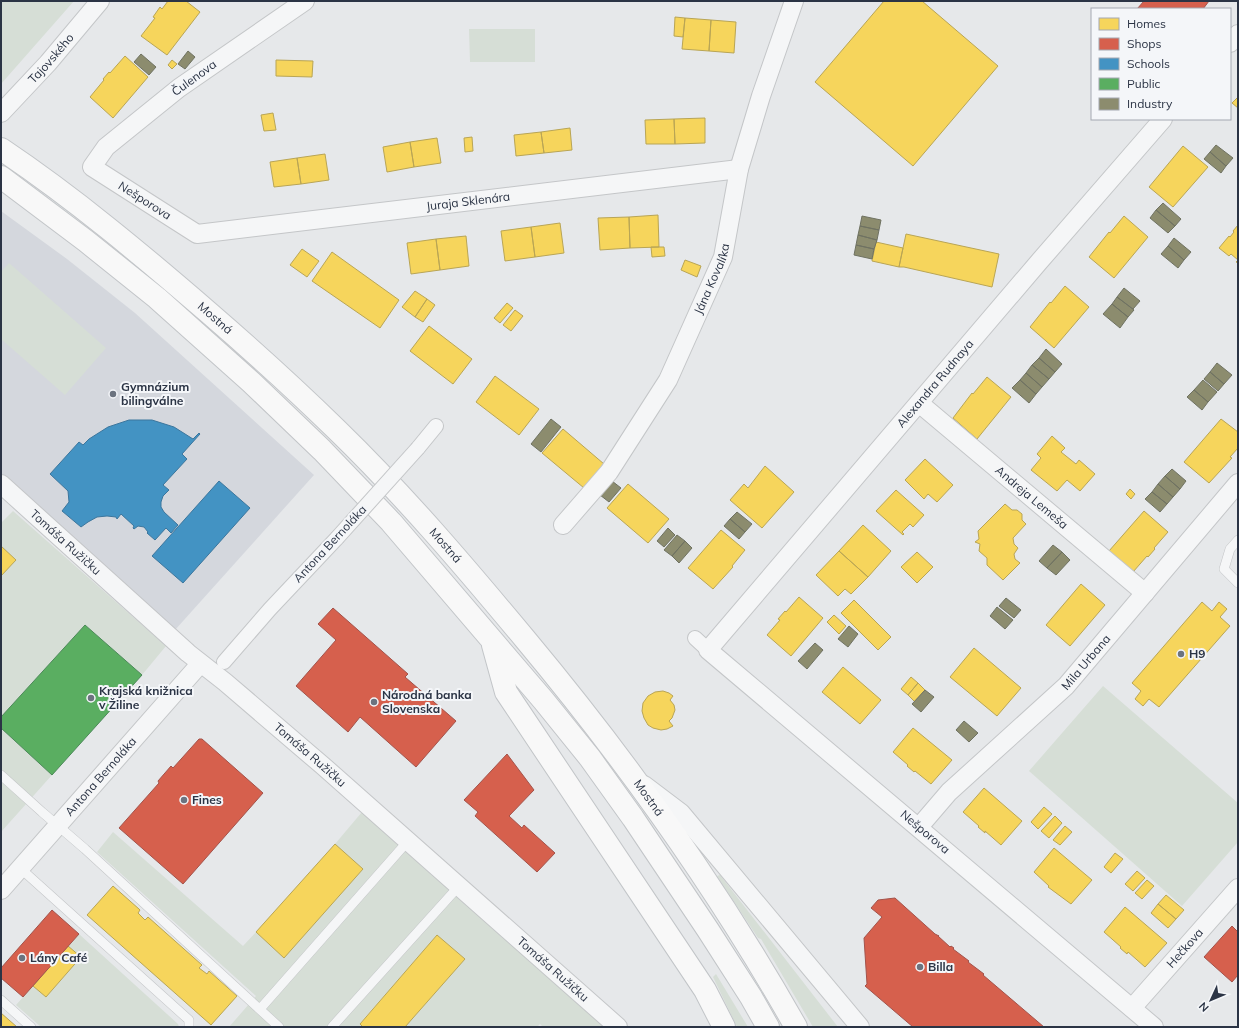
<svg xmlns="http://www.w3.org/2000/svg" width="1239" height="1028" font-family="Mulish,sans-serif">
<rect width="100%" height="100%" fill="#e6e8ea"/>
<path fill="#d4d7dd" d="M1,211l66,48 68,54 179,162 -139,155 -174,-155z"/>
<path fill="#d6ded6" d="M1,1h73l-73,83z
M469,29h66v33h-65z
M9,263l97,85 -41,47 -64,-56v-67z
M13,511l153,135 -24,29 -57,-50 -84,92v-141l15,-16 -15,-14v-23z
M1103,686l135,117v39l-56,64 -153,-135z
M1,728l51,47 -51,57z
M362,812l233,207 8,8h-60l-3,-3 -3,3h-132l60,-68 -28,-24 -77,88 3,4h-134l27,-31 -159,-144 16,-20 130,114 13,-14 28,25 79,-88 -28,-25z
M720,875l118,152h-25l-52,-88 -3,-1 -41,-62z
M79,934l99,90 1,3h-138l-25,-22 17,-19 13,11 35,-40 -13,-11z
M716,974l32,53h-11l-24,-50z"/>
<path fill="#f6d55c" stroke="#b9a555" d="M168,1h18l14,11 -33,43 -26,-19 14,-18 -2,-1 7,-10 2,2z
M884,1h38l76,65 -85,100 -98,-84z
M675,17l10,1 -2,19 -9,-1z
M685,18l26,2 -2,31 -27,-2z
M711,20l25,2 -2,31 -25,-2z
M125,56l23,21 -35,41 -23,-21 14,-17 -1,-1 6,-7 1,1z
M172,60l5,4 -5,5 -4,-4z
M276,60l37,1 -1,16 -36,-1z
M1238,97v11l-6,-5z
M273,113l3,17 -12,1 -3,-16z
M705,118v25l-30,1 -1,-25z
M674,119l1,25h-29l-1,-24z
M570,128l2,22 -28,3 -3,-21z
M541,132l3,21 -28,3 -2,-21z
M472,137l1,14 -8,1 -1,-14z
M437,138l4,25 -27,4 -4,-25z
M410,142l4,25 -27,5 -4,-25z
M1183,146l25,21 -35,40 -24,-20z
M325,154l4,26 -28,4 -4,-26z
M297,158l4,26 -27,3 -4,-25z
M658,215l1,32 -29,1 -1,-31z
M1124,216l24,21 -34,41 -25,-21 20,-25 1,1z
M629,217l1,31 -30,2 -2,-32z
M560,223l4,30 -29,4 -4,-30z
M1238,225v38l-2,-1 2,-2 -7,-6 -2,2 -10,-8 10,-12 1,1 4,-5 -1,-1z
M531,227l4,30 -30,4 -4,-30z
M906,234l93,20 -7,33 -88,-20h-5z
M466,236l3,30 -29,4 -4,-31z
M436,239l4,31 -29,4 -4,-31z
M876,242l27,6 -4,19 -27,-6z
M651,247h13l1,9 -13,1z
M302,249l17,12 -12,16 -17,-12z
M332,252l67,48 -19,28 -68,-47z
M685,260l16,6 -4,11 -16,-7z
M1065,286l24,21 -35,41 -24,-21 20,-25 1,1z
M415,291l12,8 -12,18 -13,-10z
M427,299l8,6 -12,17 -8,-5z
M507,303l6,5 -13,15 -6,-5z
M515,310l8,6 -12,15 -8,-6z
M429,326l43,33 -19,25 -43,-33z
M495,376l44,33 -20,26 -43,-33z
M987,377l24,20 -34,42 -24,-21 19,-25 1,1z
M1221,419l17,13v16l-8,9 2,1 -23,25 -25,-21z
M563,429l41,35 -20,24 -42,-35z
M1052,436l13,12 -4,4 15,12 3,-4 16,14 -15,17 -13,-11 -10,11 -26,-21 10,-12 -4,-4z
M925,459l28,26 -16,17 -9,-8 -4,5 -19,-19z
M765,466l29,26 -32,36 -32,-28 14,-16 4,4z
M628,484l41,35 -21,24 -41,-35z
M1130,489l5,5 -4,5 -5,-5z
M896,490l28,25 -11,12 -3,-3 -8,8 2,2 -1,1 -27,-24z
M1005,504l7,6h5l5,4v6l4,4 -13,14 1,6 4,4 -4,6 1,5 5,4 -17,17 -16,-15v-7l-8,-7 1,-7 -5,-2 4,-3 -1,-8z
M1144,511l24,21 -14,16 1,1 -7,8 -1,-1 -14,16 -24,-21z
M863,525l28,26 -23,26 -29,-26z
M721,530l24,20 -13,16 1,1 -20,22 -25,-21z
M1,546l15,14 -15,16z
M839,551l29,26 -17,17 -6,-5 -7,7 -22,-21z
M917,552l16,15 -16,16 -16,-16z
M1081,584l24,21 -35,41 -24,-21z
M799,597l24,21 -32,38 -24,-21 13,-15 -2,-1 7,-8 1,1z
M854,600l37,37 -13,13 -37,-37z
M1202,602l10,9 7,-9 8,7 -7,8 10,9 -71,81 -10,-8 -6,7 -8,-7 6,-8 -9,-8z
M834,615l12,11 -7,8 -12,-12z
M974,648l47,40 -24,28 -47,-39z
M843,667l38,33 -21,24 -38,-32z
M911,677l7,6 -10,12 -7,-6z
M918,683l7,7 -10,12 -7,-7z
M663,691l6,2 4,3 -3,4 4,5 1,5 -3,8 -3,3 4,5 -6,3 -6,1 -8,-2 -5,-3 -4,-7 -2,-7 1,-8 5,-7 7,-4z
M913,728l39,32 -21,24 -16,-13 -1,1 -7,-6 1,-1 -15,-13z
M984,788l38,33 -21,24 -16,-14v2l-7,-6 1,-1 -16,-14z
M1044,807l8,7 -14,15 -7,-7z
M1055,816l7,7 -13,15 -8,-7z
M1065,826l7,6 -12,13 -7,-5z
M335,844l28,25 -79,89 -28,-26z
M1054,848l38,32 -21,24 -23,-17 1,-1 -15,-14z
M1115,853l8,6 -12,14 -7,-6z
M1137,871l8,7 -12,13 -8,-7z
M1147,880l7,6 -12,13 -7,-6z
M113,886l26,23 1,1 -2,3 7,7 3,-3 54,48 -3,3 8,6 2,-3 28,25 -26,29 -124,-110z
M1166,895l18,15 -8,9 -18,-15z
M1158,904l18,15 -8,9 -17,-15z
M1125,907l42,36 -22,24 -17,-15 -1,2 -7,-6 1,-1 -17,-15z
M437,935l28,24 -60,68h-42l-3,-3z
M68,946l13,11 -35,40 -13,-11z
M1,1013l16,14h-16z"/>
<path fill="#d6604d" stroke="#a3534b" d="M1144,1h65l-6,8h-66z
M333,608l75,66 -3,3 51,44 -40,46 -56,-50 -12,15 -52,-46 40,-46 -18,-16z
M199,739h3l61,54 -80,91 -64,-56 40,-45 -1,-2 13,-15 2,2z
M507,754l27,36 -25,26 13,12 2,-3 31,28 -18,19 -62,-56 3,-4 -14,-12z
M895,898l40,36 4,2h-1l12,11 1,-1 3,2 -1,1 16,12 -1,1 16,12 -1,1 61,52h-131l-48,-41 2,-2 -3,-46 18,-21 -11,-9 7,-8z
M52,910l27,24 -56,63 -22,-19v-10z
M1232,926l6,6v43l-6,7 -28,-25z"/>
<path fill="#4393c3" stroke="#3c769d" d="M129,420h23l22,7 19,12 6,-6 1,1 -18,20 5,5 -24,26 6,5 -6,6 -2,6v5l3,5 14,13 -7,8 -5,-5 -11,12 -8,-7 1,-1 -4,-5 -6,-1 -4,3 -1,-1 1,-2 -13,-12 -4,5 -1,-2 -9,-1 -10,1 -9,5 -7,5 -19,-16 7,-9 -1,-11 -18,-17 29,-32 4,3 6,-6 19,-12z
M219,481l31,27 -67,75 -31,-27z"/>
<path fill="#5aae61" stroke="#4c8959" d="M85,625l57,50 -90,100 -51,-47v-11z"/>
<path fill="#8c8c6e" stroke="#6f7262" d="M188,51l7,6 -10,12 -7,-5z
M141,54l15,13 -7,8 -15,-13z
M1216,145l17,13 -7,8 -16,-14z
M1210,152l16,14 -5,7 -17,-14z
M1163,203l18,16 -6,7 -19,-16z
M1156,210l19,16 -7,7 -18,-15z
M862,216l19,4 -2,10 -19,-4z
M860,226l19,4 -2,10 -19,-5z
M858,235l19,5 -3,9 -18,-4z
M1174,238l17,14 -7,8 -16,-14z
M856,245l18,4 -2,10 -18,-4z
M1168,246l16,14 -6,8 -17,-14z
M1124,288l16,13 -7,8 -16,-12z
M1117,297l17,13 -6,7 -16,-13z
M1112,304l16,13 -8,11 -17,-14z
M1046,349l16,15 -7,8 -16,-14z
M1039,358l16,14 -6,7 -17,-14z
M1217,363l15,12 -8,9 -14,-12z
M1032,365l17,14 -7,8 -16,-14z
M1210,372l14,12 -6,7 -14,-12z
M1026,373l16,14 -6,7 -16,-14z
M1020,380l16,14 -7,9 -17,-15z
M1203,380l14,12 -9,10 -14,-12z
M1194,390l14,12 -6,8 -15,-13z
M551,419l10,8 -20,25 -10,-8z
M1172,469l14,12 -6,8 -15,-13z
M1165,476l15,13 -7,8 -15,-13z
M612,481l9,7 -12,14 -9,-7z
M1158,484l15,13 -6,7 -15,-12z
M1152,492l15,12 -7,8 -15,-13z
M737,512l15,12 -7,8 -15,-13z
M730,519l15,13 -6,7 -15,-13z
M668,528l7,7 -11,12 -7,-6z
M677,535l8,6 -13,15 -8,-6z
M685,541l7,7 -13,15 -7,-7z
M1053,545l9,7 -15,16 -8,-7z
M1062,552l8,8 -14,15 -9,-7z
M1006,598l15,12 -7,8 -15,-12z
M997,607l16,13 -8,9 -15,-13z
M849,626l9,8 -10,13 -10,-8z
M815,643l8,7 -16,19 -9,-8z
M925,690l9,7 -13,15 -9,-8z
M964,721l14,12 -9,9 -13,-12z"/>
<g fill="none" stroke-linecap="round" stroke-linejoin="round">
<defs>
<path id="service" d="M1238,540l-8,9 -6,20 14,14
M1,775l41,37 43,37 194,178
M20,868l169,152v7
M1,1000l30,27
M260,1009l148,-168
M332,1027l127,-141"/>
<path id="pedestrian" d="M418,448l18,-22
M695,638l13,12
M224,662l46,-53 67,-71"/>
<g id="minor">
<path id="s1" d="M305,1l-126,87 -73,59 -14,20 105,67 542,-65"/>
<path d="M1230,43l8,-9"/>
<path id="s2" d="M1,113l47,-50 52,-62"/>
<path id="s3" d="M919,403l226,190"/>
<path id="s4" d="M1,484l187,169 37,29 97,83 296,262"/>
<path id="s5" d="M563,525l46,-53 59,-92 55,-123 16,-88 22,-73 33,-95"/>
<path d="M644,785l37,28 179,214"/>
<path id="s6" d="M919,827l30,-35 117,-106 172,-203"/>
<path id="s7" d="M1,890l199,-226"/>
<path id="s8" d="M1132,1008l106,-120"/>
<path id="s9" d="M1154,1027l-446,-377 330,-387 125,-144"/>
</g>
<g id="primary">
<path id="s10" d="M1,149c73,49 141,106 207,163 44,38 87,77 129,118 67,65 128,137 188,209 101,121 193,250 271,388"/>
<path d="M1,177l85,64 71,57 94,84 71,68 69,72 153,179 46,57 43,60 75,112 43,67 17,30"/>
<path d="M493,645l13,47 199,298 19,37"/>
</g>
</defs>
<use href="#service" stroke="#c4c6c8" stroke-width="10"/>
<use href="#pedestrian" stroke="#c4c6c8" stroke-width="16"/>
<use href="#minor" stroke="#c4c6c8" stroke-width="20"/>
<use href="#primary" stroke="#c2c5c8" stroke-width="24"/>
<use href="#service" stroke="#f5f6f7" stroke-width="9"/>
<use href="#pedestrian" stroke="#f5f6f7" stroke-width="14"/>
<use href="#minor" stroke="#f5f6f7" stroke-width="18"/>
<use href="#primary" stroke="#f8f8f8" stroke-width="22"/>
<defs>
<path id="pedestrian-bridge" d="M337,538l81,-90"/>
</defs>
<use href="#pedestrian-bridge" stroke="#c4c6c8" stroke-width="16" stroke-linecap="butt"/>
<use href="#pedestrian-bridge" stroke="#f5f6f7" stroke-width="14"/>
</g>
<g fill="#6c737f" stroke="#f4f6f9" stroke-width="1.5">
<circle cx="113" cy="394" r="4"/>
<circle cx="1181" cy="654" r="4"/>
<circle cx="91" cy="698" r="4"/>
<circle cx="374" cy="702" r="4"/>
<circle cx="184" cy="800" r="4"/>
<circle cx="22" cy="958" r="4"/>
<circle cx="920" cy="967" r="4"/>
</g>
<g text-anchor="middle" stroke-width="4" stroke-linejoin="round" paint-order="stroke">
<g font-size="12" fill="#2b3445" stroke="#f4f6f9">
<text dy="4" stroke="none"><textPath href="#s2" startOffset="74">Tajovského</textPath></text>
<text transform="translate(194 78) rotate(-36)" y="4">Čulenova</text>
<text dy="4" stroke="none"><textPath href="#s1" startOffset="334">Nešporova</textPath></text>
<text dy="4" stroke="none"><textPath href="#s1" startOffset="669">Juraja Sklenára</textPath></text>
<text dy="4" stroke="none"><textPath href="#s5" startOffset="290">Jána Kovalíka</textPath></text>
<text dy="4" stroke="none"><textPath href="#s10" startOffset="273">Mostná</textPath></text>
<text dy="4" stroke="none"><textPath href="#s9" startOffset="934">Alexandra Rudnaya</textPath></text>
<text dy="4" stroke="none"><textPath href="#s3" startOffset="147">Andreja Lemeša</textPath></text>
<text dy="4" stroke="none"><textPath href="#s4" startOffset="87">Tomáša Ružičku</textPath></text>
<text transform="translate(330 544) rotate(-47)" y="4">Antona Bernoláka</text>
<text dy="4" stroke="none"><textPath href="#s10" startOffset="597">Mostná</textPath></text>
<text dy="4" stroke="none"><textPath href="#s6" startOffset="235">Mila Urbana</textPath></text>
<text dy="4" stroke="none"><textPath href="#s4" startOffset="411">Tomáša Ružičku</textPath></text>
<text dy="4" stroke="none"><textPath href="#s7" startOffset="151">Antona Bernoláka</textPath></text>
<text dy="4" stroke="none"><textPath href="#s10" startOffset="921">Mostná</textPath></text>
<text transform="translate(925 832) rotate(40)" y="4">Nešporova</text>
<text dy="4" stroke="none"><textPath href="#s8" startOffset="80">Hečkova</textPath></text>
<text dy="4" stroke="none"><textPath href="#s4" startOffset="735">Tomáša Ružičku</textPath></text>
</g>
<g font-size="12" font-weight="bold" fill="#2b3445" stroke="#f4f6f9" text-anchor="start">
<text x="121" y="391">Gymnázium<tspan x="121" dy="14">bilingválne</tspan></text>
<text x="1189" y="658">H9</text>
<text x="99" y="695">Krajská knižnica<tspan x="99" dy="14">v Žiline</tspan></text>
<text x="382" y="699">Národná banka<tspan x="382" dy="14">Slovenska</tspan></text>
<text x="192" y="804">Fines</text>
<text x="30" y="962">Lány Café</text>
<text x="928" y="971">Billa</text>
</g>
</g>
<rect width="1239" height="1028" fill="none" stroke="#2b3445" stroke-width="4"/>
<rect x="1091" y="8" width="140" height="112" fill="#f4f6f9" stroke="#a4a8b1"/>
<rect x="1099" y="18" width="20" height="12" fill="#f6d55c" stroke="#a4a8b1"/>
<text x="1127" y="28" font-size="12" fill="#2b3445">Homes</text>
<rect x="1099" y="38" width="20" height="12" fill="#d6604d" stroke="#a4a8b1"/>
<text x="1127" y="48" font-size="12" fill="#2b3445">Shops</text>
<rect x="1099" y="58" width="20" height="12" fill="#4393c3" stroke="#a4a8b1"/>
<text x="1127" y="68" font-size="12" fill="#2b3445">Schools</text>
<rect x="1099" y="78" width="20" height="12" fill="#5aae61" stroke="#a4a8b1"/>
<text x="1127" y="88" font-size="12" fill="#2b3445">Public</text>
<rect x="1099" y="98" width="20" height="12" fill="#8c8c6e" stroke="#a4a8b1"/>
<text x="1127" y="108" font-size="12" fill="#2b3445">Industry</text>
<g transform="translate(1211 1000) rotate(226)" stroke="#f4f6f9" stroke-width="3" paint-order="stroke">
<path d="M0-3L7 15L0 10L-7 15Z" fill="#2b3445"/>
<text y="-6" font-size="11" font-weight="bold" text-anchor="middle" fill="#2b3445">N</text>
</g>
</svg>
